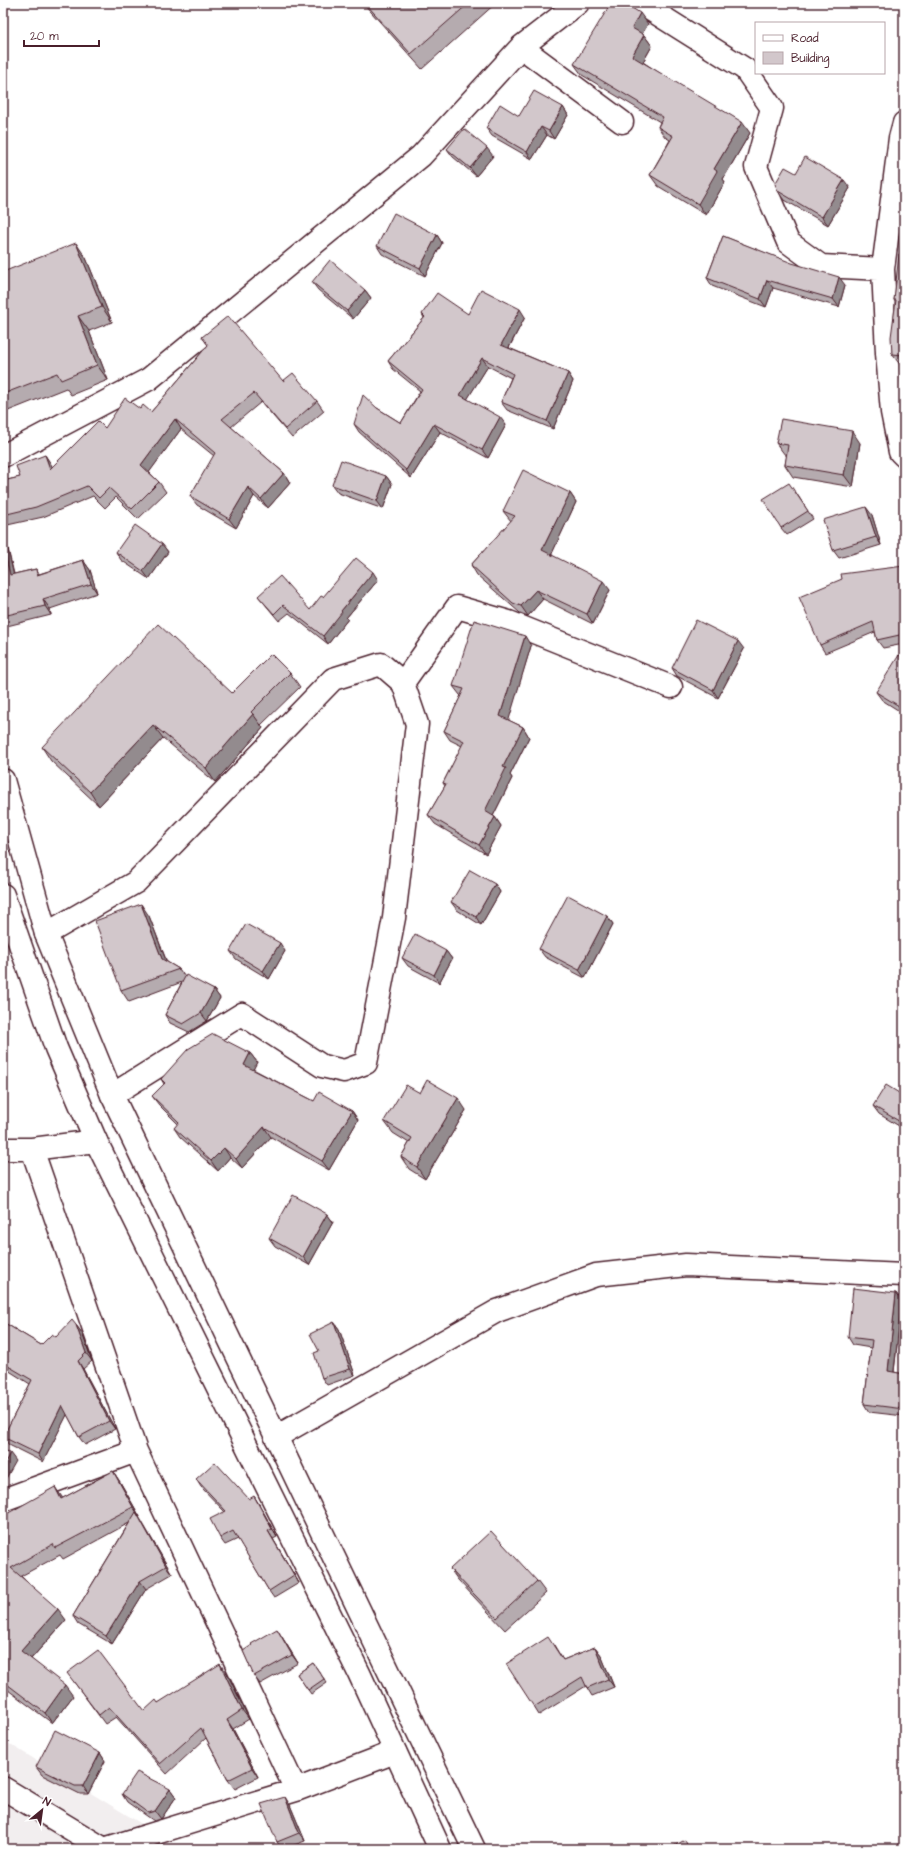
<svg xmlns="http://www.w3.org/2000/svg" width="907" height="1852" font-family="'Architects Daughter',sans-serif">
<rect width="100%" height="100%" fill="#fff"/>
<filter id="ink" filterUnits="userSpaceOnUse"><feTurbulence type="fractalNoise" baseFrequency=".025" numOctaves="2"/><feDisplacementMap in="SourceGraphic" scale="8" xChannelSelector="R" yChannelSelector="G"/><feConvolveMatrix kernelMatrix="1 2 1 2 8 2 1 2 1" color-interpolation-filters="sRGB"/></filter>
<g filter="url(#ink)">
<path fill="#f2eeef" d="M3,1740l152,92 -9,17h-143z"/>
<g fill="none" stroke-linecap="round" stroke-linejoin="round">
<defs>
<path id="minor" d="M640,3l105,66 27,39 -16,59 32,75 33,24 62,3 17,-131 4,-15
M521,47l101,75
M883,269l4,84 5,59 8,40 4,4
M3,456l146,-77 272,-223 100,-109 57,-44
M403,683l54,-76 52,15 162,65
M46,934l90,-52 197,-203 48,-15 22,19 14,41 -23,194 -28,145 -22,8 -22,-5 -80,-52 -130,81
M3,1149h29l64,-8
M32,1149l104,302
M276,1437l221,-126 99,-36 90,-10 218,10
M3,1500l133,-49 160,339
M3,1788l101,61 192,-59 99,-38"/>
<path id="major" d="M3,780l43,154 66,161 362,754
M3,895l53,153 40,93 263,532 81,176"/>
</defs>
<use href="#minor" stroke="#4a1f2b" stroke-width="25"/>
<use href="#major" stroke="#4a1f2b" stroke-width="25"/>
<use href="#minor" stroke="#fff" stroke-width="22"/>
<use href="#major" stroke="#fff" stroke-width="22"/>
</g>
<path fill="#b5abaf" stroke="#4a1f2b" d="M363,3h133l-74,66z
M648,24l-6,10 2,1 8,11 -9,16 107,71 -27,46 2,3 -19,33 -48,-29 -8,-11 20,-35 -5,-3 -7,-10 2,-5 -78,-47 -8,-11z
M563,107l5,8 -14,24 -7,-4 -15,24 -40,-23 -6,-8z
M447,149l46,7 -17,20 -23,-19z
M796,173l54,15 -22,37 -45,-26 -5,-8z
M437,235l5,8 -17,33 -43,-22 -5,-8z
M723,236l122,49 -6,22 -66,-19 -7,19 -54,-21 -5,-8z
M904,255v111h-3l-9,-12 3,-52 -1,-2z
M86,258l26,64 -23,9 19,49 -37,15 -5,-7 -63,25v-141z
M312,282l53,8 6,8 -18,21 -35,-29z
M422,314h46l57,3 -16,31 59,25 5,8 -20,48 -46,-19 -6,-8 10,-24 -23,-12 -21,33 39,26 -18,33 -48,-26 -29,46 -52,-46 -5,-8 23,-16 24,15 19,-32 -27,-22 -5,-8 36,-43z
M202,337l81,44 34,20 7,10 -32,27 -31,-36 -30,25 53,46 6,10 -22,25 -14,-12 -18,32 -39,-23 -7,-9 24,-40 -33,-27 -32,43 10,10 7,10 -28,27 -22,-22 -11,11 -12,-12 -50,21 -40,9v-45l17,-4 25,-22 7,12 53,-39 35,-19 11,3 57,-67z
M776,443h84l-7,44 -60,-10 -8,-12 2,-10h-2z
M386,476l6,8 -9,25 -45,-16 -6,-8z
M795,491l18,28 -26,16 -6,-7z
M570,493l6,9 -25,53 59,35 -17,34 -50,-25 -15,17 -8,-3 -43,-38 -6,-10 40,-44 -8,-10z
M872,515l9,30 -42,13 -6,-8z
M3,528l11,46 22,-5 3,5 44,-14 7,10 7,23 -47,16 1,6 -48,12z
M162,544l6,8 -19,27 -28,-19 -5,-8z
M904,566v78l-21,4 -6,-8 -2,-8 -50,21 -5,-8z
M378,580l-32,38 2,1 -20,25 -39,-31 -10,8 -15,-18 -6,-7 52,14 13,-13z
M531,646l-23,74 15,7 6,10 -19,38 2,3 -19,38 2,1 6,9 -15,28 -51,-30 -7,-9 17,-29 -2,-3 19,-37 -12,-6 -6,-9 17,-35 -1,-1 -7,-9z
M744,649l-26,49 -41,-22 -5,-8z
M904,658v56l-22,-14 -6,-8z
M290,673l10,14 -39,38 2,3 -48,54 -52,-44 -64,68 -48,-45 -9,-14 190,-54z
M495,884l5,8 -19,33 -24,-15 -6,-8z
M149,916l18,46 12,7 6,8 29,13 6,8 -13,23 -18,11 -19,-9 -5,-8 17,-33 -53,20 -8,-12z
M607,916l6,8 -28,54 -40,-21 -6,-8z
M230,951h55l-16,28 -33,-20z
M446,951l6,8 -13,24 -31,-17 -6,-8z
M250,1053l7,9 -4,7 61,32 38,10 6,9 -29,50 -58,-33 -29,31 -12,-11 -12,14 -38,-34 -6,-9 4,-4 -19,-19 -7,-9 12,-12 -3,-5z
M420,1093l46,17 -41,69 -16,-10 -8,-12 8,-14 -16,-10 -9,-12z
M904,1096v33l-25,-15 -6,-8z
M327,1214l6,8 -24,43 -34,-19 -6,-8z
M896,1293l6,8 -8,71 10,2v42l-35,-4 -5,-8 7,-56 -18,-3 -5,-8z
M3,1322l38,23 15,-8 20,-12 6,8 10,28 -9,8 32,60 -30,16 -6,-8 -12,-23 -24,48 -34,-17 -6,-8 27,-53 -27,-17z
M334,1322l5,7 16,46 -28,10 -5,-7 -3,-27z
M113,1471l7,11 20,35 -1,1 33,56 -26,15 -34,55 -34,-20 -5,-8 56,-93 -66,36 -3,-4 -39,21 45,44 -35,39 42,37 -21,27 -44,-33 -5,5v-93l4,-4 -4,-82 60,-18z
M196,1479l53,20 10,5 18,33 -4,2 26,44 -25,15 -5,-7 -31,-52 -13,6 -5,-7 5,-26 -24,-25z
M450,1569l87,12 9,12 -41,37 -47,-50z
M282,1637l16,26 -38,21 -6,-8z
M554,1645l9,15 32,-13 6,8 13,32 -22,9 -6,-10 -47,29 -5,-8z
M313,1663l14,20 -16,11 -14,-20z
M227,1673l22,46 -16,10 25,48 -23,12 -7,-9 -22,-42 -39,36 -51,-57 -11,7 -31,-42 70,29 14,-8z
M100,1753l5,8 -17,33h-8l-38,-19 -6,-8z
M170,1789l6,8 -15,22 -7,2 -27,-19 -5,-8z
M290,1805l15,36 -21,8h-2l-5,-7z"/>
<path fill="#938b8e" stroke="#4a1f2b" d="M640,13l8,11 -9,15 -7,-11z
M644,35l8,11 -12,21 -8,-11z
M563,107l5,8 -14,24 -5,-8z
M742,122l8,11 -27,46 2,3 -19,33 -8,-11 16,-35z
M541,127l6,8 -15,24 -5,-7z
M487,148l6,8 -17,20 -6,-8z
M844,180l6,8 -22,37 -6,-8z
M437,235l5,8 -17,33 -5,-8z
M76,243l10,15 26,64 -10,-15z
M839,277l6,8 -6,22 -6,-8z
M767,280l6,8 -7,19 -6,-8z
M365,290l6,8 -18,21 -6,-8z
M520,309l5,8 -19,36 -5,-8z
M78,316l11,15 19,49 -11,-15z
M482,358l6,8 -23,37 -5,-8z
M568,373l5,8 -20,48 -6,-8z
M500,417l6,8 -18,33 -6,-8z
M175,419l6,10 -33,45 -7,-9z
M434,424l6,8 -29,46 -5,-8z
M852,431l8,12 -7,44 -9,-12z
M45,455l6,9 6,14 -7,-9z
M284,473l6,10 -22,25 -7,-9z
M386,476l6,8 -9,25 -6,-8z
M248,487l6,9 -18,32 -7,-9z
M570,493l6,9 -27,58 -7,-10z
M866,507l6,8 9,30 -5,-8z
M3,528l13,57 -6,-10 -7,-28z
M162,544l6,8 -19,27 -6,-8z
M83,560l7,10 7,23 -6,-9z
M373,572l5,8 -32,38 2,1 -20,25 -5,-8 18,-25z
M603,581l7,9 -17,34 -6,-10z
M536,590l7,9 -15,17 -7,-10z
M43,599l7,10 1,6 -6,-9z
M900,609l4,6v13z
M525,636l6,10 -24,80 -7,-10z
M738,641l6,8 -26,49 -5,-8z
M253,714l10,14 -48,54 -9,-14z
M153,725l10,13 -64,68 -9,-14z
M523,727l6,10 -19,38 2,3 -21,42 -6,-9 18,-44z
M495,817l6,9 -15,28 -7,-9z
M495,884l5,8 -19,33 -5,-8z
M141,904l8,12 21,55 -8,-12z
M607,916l6,8 -28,54 -6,-8z
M280,943l5,8 -16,28 -6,-8z
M446,951l6,8 -13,24 -5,-8z
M214,990l6,8 -13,23 -6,-8z
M250,1053l7,9 -6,12 -7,-9z
M458,1098l8,12 -41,69 -8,-12z
M352,1111l6,9 -29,50 -7,-9z
M264,1127l7,10 -29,31 -6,-9z
M224,1148l6,9 -12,14 -7,-10z
M327,1214l6,8 -24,43 -6,-8z
M896,1293l6,8 -9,78 -5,-8z
M334,1322l5,7 16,46 -5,-6z
M76,1325l6,8 10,28 -6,-8z
M78,1361l5,8 32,60 -6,-8z
M62,1405l6,8 -25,49 -5,-8z
M10,1453l6,8 -12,21 -1,-2v-14z
M113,1471l7,11 20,35 -7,-10z
M55,1487l7,10 7,12 -8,-10z
M254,1496l5,8 18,33 -5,-8z
M136,1512l5,8 31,54 -6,-8z
M268,1531l5,8 26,44 -5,-8z
M140,1581l6,8 -34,55 -6,-8z
M58,1609l8,11 -38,42 -7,-11z
M277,1629l5,8 16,26 -6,-8z
M595,1647l6,8 13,32 -6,-8z
M220,1664l7,9 22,46 -7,-9z
M3,1682l5,8 -5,5z
M65,1685l8,11 -21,27 -7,-10z
M227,1720l6,9 25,48 -6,-9z
M100,1753l5,8 -17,33 -5,-8z
M170,1789l6,8 -15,22 -6,-8z
M285,1797l5,8 15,36 -6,-8z
M3,1824l4,5 -4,6z"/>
<path fill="#d2c7cb" stroke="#4a1f2b" d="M365,3h104l-58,51z
M611,3h13l16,10 -8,15 12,7 -12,21 110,66 -28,47 3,2 -19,33 -48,-29 23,-39 -15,-9 5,-10 -89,-53z
M534,91l29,16 -14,24 -8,-4 -14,25 -41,-24 14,-24 19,12z
M464,129l23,19 -17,20 -23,-19z
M805,157l39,23 -22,37 -44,-26 -3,-7 10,-17 11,6z
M394,213l43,22 -17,33 -43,-22z
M723,236l69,27 47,14 -6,22 -66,-19 -7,19 -53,-21z
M76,243l26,64 -24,9 19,49 -36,15 -4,-7 -54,21v-122z
M899,254l5,1v100l-12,-1 -1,-17 5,-37h-2z
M330,260l35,30 -18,21 -35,-29z
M481,289l39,20 -19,36 67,28 -21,48 -46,-19 12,-28 -31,-16 -22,37 40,22 -18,33 -48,-26 -28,46 -52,-46 9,-29 14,13 24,15 21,-34 -34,-28 37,-44 -3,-3 15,-21 31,21z
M228,316l55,65 10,-8 24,28 -32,28 -31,-36 -32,26 62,54 -23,26 -13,-12 -19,32 -39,-23 25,-43 -40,-34 -34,46 18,17 -27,27 -23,-21 -10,10 -12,-12 -51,21 -33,8v-34l17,-4 -4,-11 29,-11 5,14 48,-48 7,7 20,-30 15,11 3,-4 8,7 57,-67 -6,-8z
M781,419l71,12 -8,44 -59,-10 3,-20 -12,-2z
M341,460l45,16 -9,25 -45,-16z
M523,470l47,23 -28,57 61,31 -16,33 -51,-24 -15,16 -8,-3 -42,-38 44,-49 -12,-5z
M789,483l19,28 -27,17 -18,-29z
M866,507l10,30 -43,13 -10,-30z
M135,525l27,19 -19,27 -27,-19z
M3,547l7,28 26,-6 1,6 46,-15 8,24 -48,15 2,7 -42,10z
M356,558l17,14 -32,39 1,1 -19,24 -40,-31 -9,9 -16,-18 22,-20 30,34 11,-14 2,1z
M904,566v43h-4l4,19v6l-27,6 -4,-18 -53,23 -21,-48 43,-18 -1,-5z
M474,620l51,16 -25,80 23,11 -20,40 3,1 -21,43 10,6 -16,28 -51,-30 18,-31 -3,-1 21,-42 -20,-10 20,-42 -11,-3z
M696,620l42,21 -25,49 -41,-22z
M158,624l74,69 39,-39 19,19 -39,39 2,2 -47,54 -53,-43 -63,67 -48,-45z
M899,655l5,3v51l-28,-17z
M470,870l25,14 -19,33 -25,-15z
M568,895l39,21 -28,54 -40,-21z
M141,904l21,55 17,10 -58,21 -26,-69z
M246,924l34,19 -17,28 -33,-20z
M415,934l31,17 -12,24 -32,-17z
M186,975l28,15 -13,23 -18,11 -18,-9z
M213,1034l37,19 -6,12 70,36 5,-9 33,19 -30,50 -58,-34 -28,32 -12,-11 -13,13 -37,-33 5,-6 -27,-26 13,-13 -4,-4 27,-30z
M427,1080l31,18 -41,69 -16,-10 11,-19 -28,-17 22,-36 14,8z
M886,1085l18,11v28l-31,-18z
M293,1195l34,19 -24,43 -34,-19z
M853,1288l43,5 -8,78 16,3v35l-40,-5 8,-64 -24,-3z
M72,1320l4,5 10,28 -8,8 31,60 -30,16 -17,-32 -24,49 -35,-17 29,-57 -29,-17v-41l38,23 11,-11 4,3z
M334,1322l16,47 -28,9 -8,-25 5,-2 -9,-17z
M3,1449l7,4 -7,13z
M215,1462l34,37 5,-3 18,33 -4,2 26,44 -25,16 -36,-60 -13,7 -10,-19 16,-8 -30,-32z
M113,1471l20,36 -78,41 -2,-4 -42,24 47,41 -37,42 44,34 -20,28 -42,-32v-79l4,-4 -4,-7v-75l52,-29 6,12z
M136,1512l30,54 -26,15 -34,55 -33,-20z
M491,1531l46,50 -40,37 -47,-49z
M277,1629l15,26 -38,21 -11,-25 9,-6 -1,-1z
M548,1637l15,23 32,-13 13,32 -21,9 -5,-11 -48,30 -28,-43z
M98,1650l46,61 12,-11 2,3 62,-39 22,46 -15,10 25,48 -24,12 -27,-52 -41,36 -51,-57 -10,8 -32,-42z
M313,1663l11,16 -16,11 -11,-16z
M55,1730l45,23 -17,33h-8l-39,-19z
M137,1772l33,17 -15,22 -7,2 -26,-19z
M285,1797l14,36 -22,9 -16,-38z
M685,1840l4,9h-21z"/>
</g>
<rect width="907" height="1852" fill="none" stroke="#fff" stroke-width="16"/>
<rect x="8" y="8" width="891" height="1836" fill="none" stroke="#4a1f2b" stroke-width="1.5" filter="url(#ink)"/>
<rect x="755" y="22" width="130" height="52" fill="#ffffff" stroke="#b7a5aa"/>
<rect x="763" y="35" width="20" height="6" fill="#ffffff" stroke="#b7a5aa"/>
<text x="791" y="42" font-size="12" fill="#4a1f2b">Road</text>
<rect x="763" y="52" width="20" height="12" fill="#d2c7cb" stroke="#b7a5aa"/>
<text x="791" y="62" font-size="12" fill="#4a1f2b">Building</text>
<g transform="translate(42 1810) rotate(29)" stroke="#ffffff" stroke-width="3" paint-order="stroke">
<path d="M0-3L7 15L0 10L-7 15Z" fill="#4a1f2b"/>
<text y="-6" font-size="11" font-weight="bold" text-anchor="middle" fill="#4a1f2b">N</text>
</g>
<path d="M24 40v6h75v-6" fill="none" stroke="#4a1f2b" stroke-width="2"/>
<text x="30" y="40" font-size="12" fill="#4a1f2b" stroke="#ffffff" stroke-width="3" paint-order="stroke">20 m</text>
</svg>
